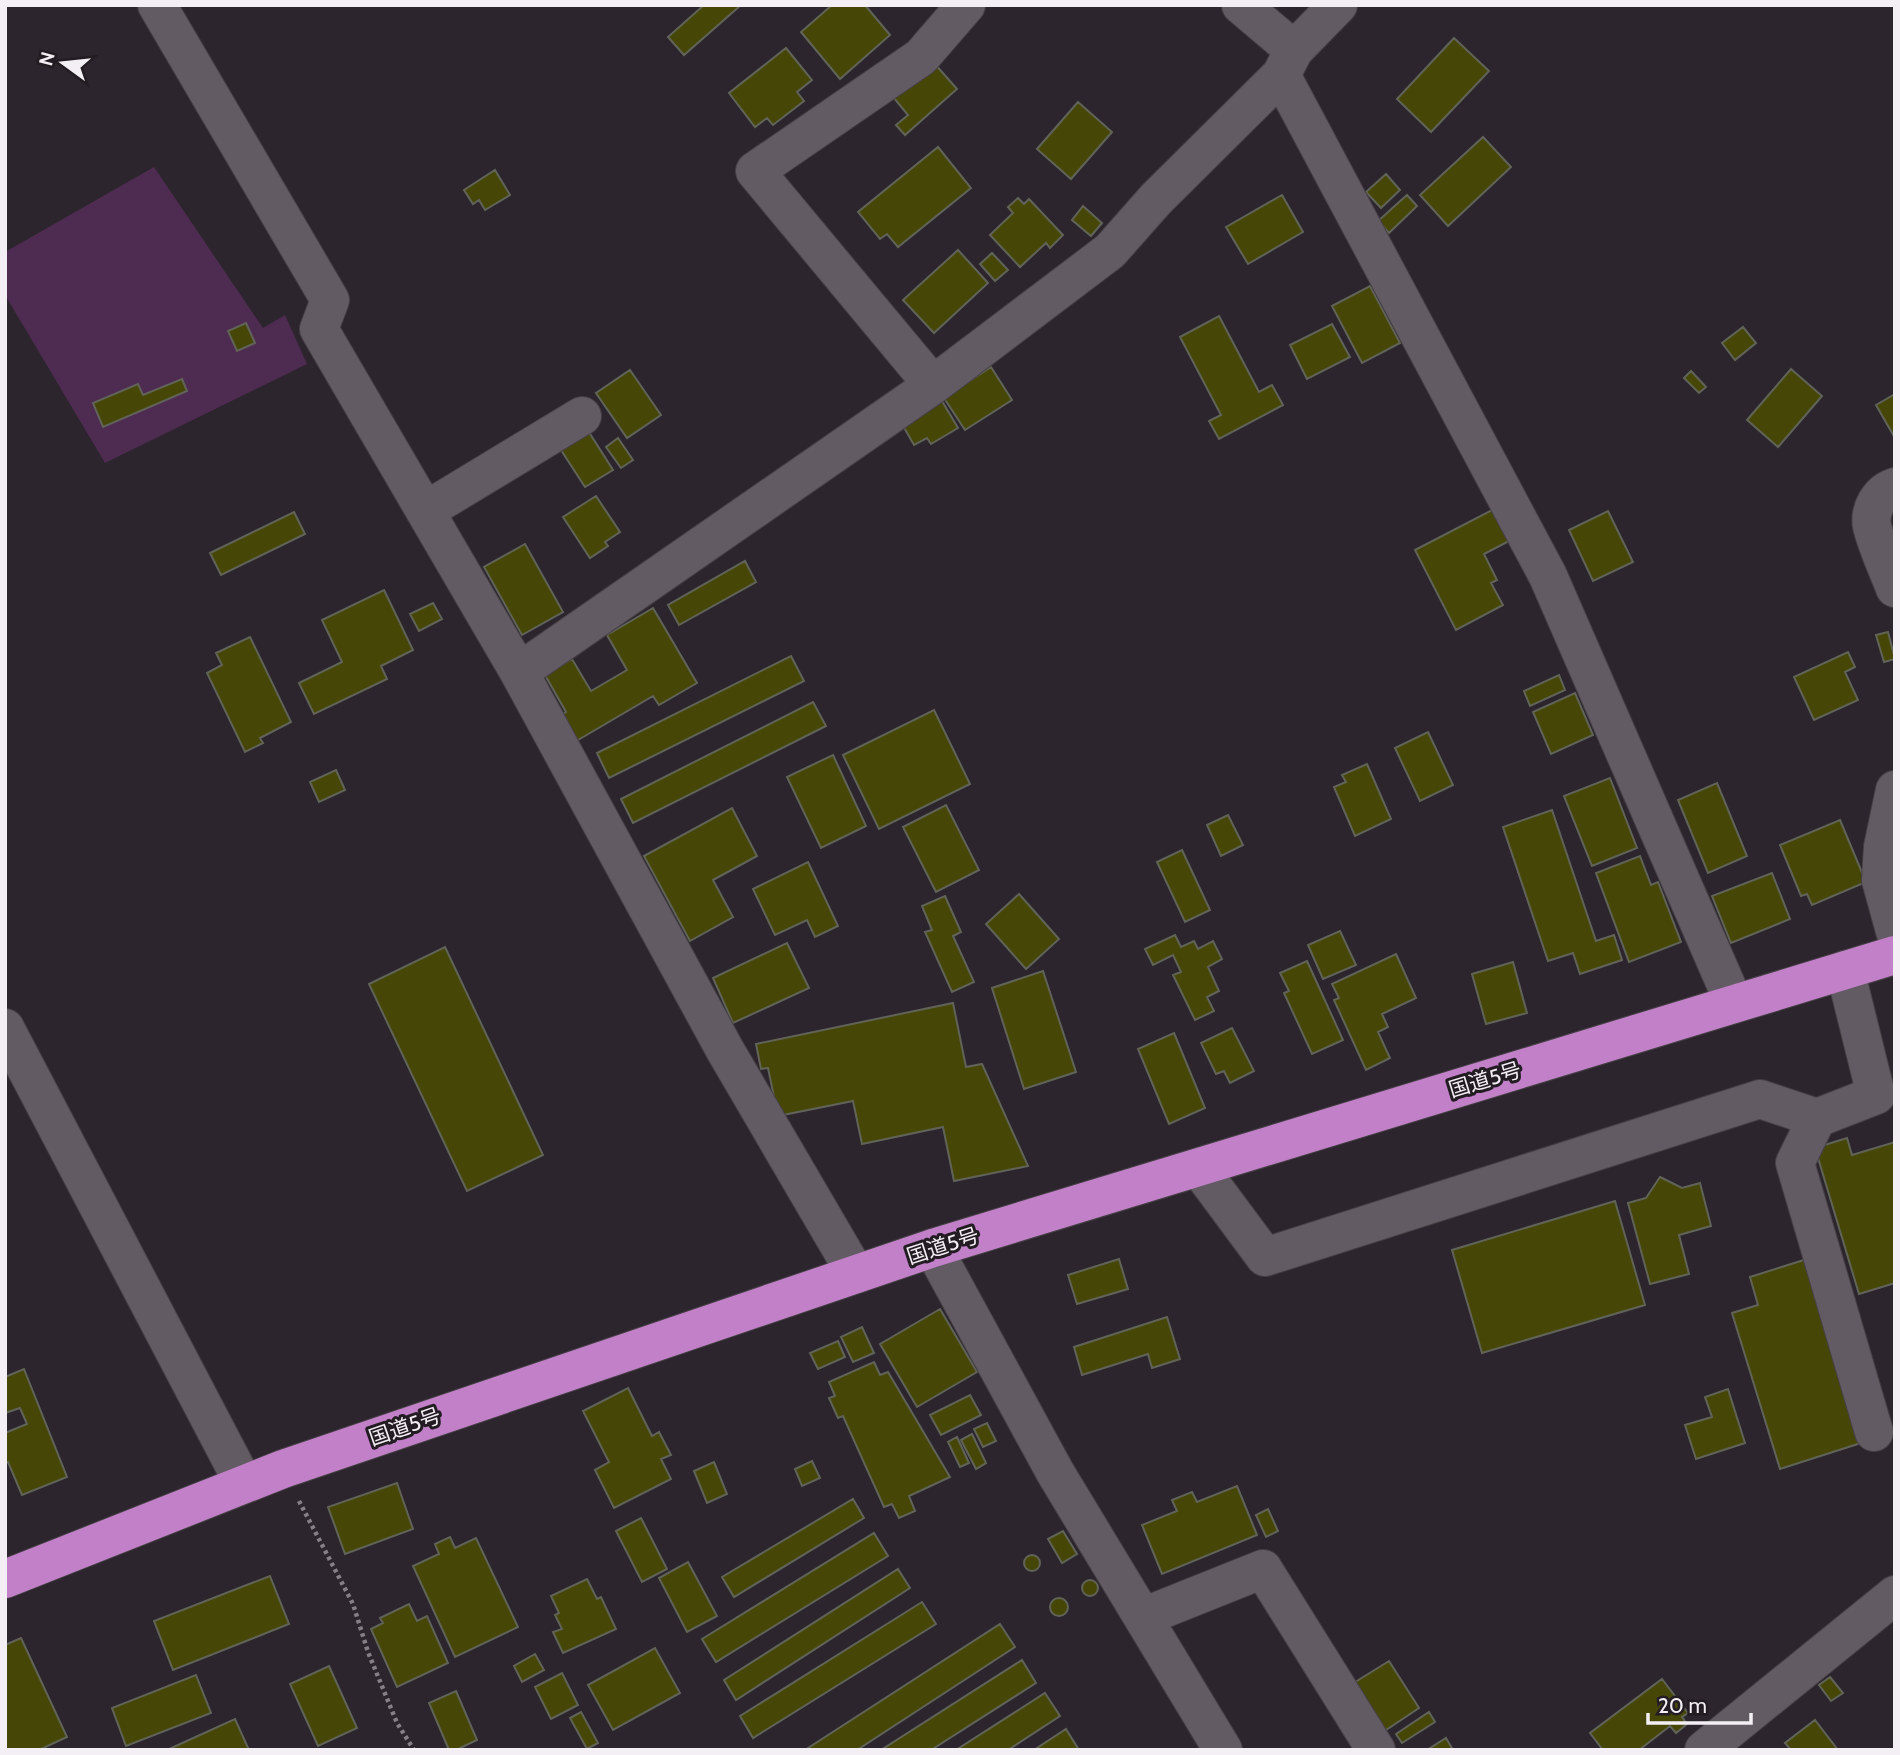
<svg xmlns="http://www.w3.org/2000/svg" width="1900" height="1755" font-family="Cabin,'Noto Sans JP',sans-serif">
<rect width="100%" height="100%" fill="#2c252d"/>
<path fill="#4e2b51" d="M154,167l109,161 22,-13 22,49 -202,99 -100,-168v-43z"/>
<path fill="#464707" stroke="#626358" stroke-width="2" d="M704,5h37l-57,50 -16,-18z
M832,5h33l25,30 -50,44 -39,-47z
M1454,38l35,33 -58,61 -34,-33z
M786,48l26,32 -15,12 7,9 -31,24 -6,-7 -12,9 -26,-34z
M934,63l23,26 -52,46 -9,-10 12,-10 -14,-17z
M1078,102l34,30 -41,47 -34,-30z
M1483,137l28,30 -63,59 -28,-31z
M938,147l33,41 -73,59 -11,-13 -7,5 -22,-27z
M495,170l15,25 -25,15 -6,-10 -6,4 -9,-14z
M1386,174l14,16 -19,18 -15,-16z
M1282,195l21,37 -55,32 -22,-37z
M1407,195l10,11 -28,27 -11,-12z
M1018,198l6,6 5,-5 34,36 -13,13 -4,-5 -26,24 -30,-32 23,-22 -5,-6z
M1083,206l19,17 -11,13 -19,-16z
M958,250l30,33 -54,50 -31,-33z
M992,253l16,17 -13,11 -15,-17z
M1370,286l30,57 -38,20 -30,-57z
M1219,316l40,76 13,-7 11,20 -64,34 -10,-18 12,-6 -41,-78z
M246,323l9,20 -18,8 -9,-20z
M1332,324l18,33 -43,22 -17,-34z
M1743,327l13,16 -21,17 -13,-17z
M991,367l21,33 -47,30 -21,-32z
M1791,369l31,27 -44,51 -31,-27z
M630,370l31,45 -34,23 -31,-45z
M1691,371l15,16 -7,6 -15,-15z
M182,379l5,12 -84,36 -10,-24 45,-19 5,11z
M1895,394v44l-19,-33z
M942,401l16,27 -27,16 -4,-6 -13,7 -12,-21z
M587,429l26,41 -28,17 -26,-40z
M618,438l15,22 -12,8 -15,-21z
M596,496l24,36 -15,10 3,4 -18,12 -27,-41z
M1492,510l17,31 -25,13 13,26 -6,3 12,22 -47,25 -41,-80z
M1608,511l25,51 -40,19 -24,-51z
M294,512l11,22 -84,41 -11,-22z
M525,544l38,68 -41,23 -38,-68z
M745,561l11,21 -77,43 -11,-20z
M384,590l29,60 -32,16 6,13 -73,35 -15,-31 43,-21 -20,-42z
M433,603l9,16 -23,12 -9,-17z
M653,608l44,75 -38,22 -6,-9 -80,47 -15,-26 8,-5 -21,-37 27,-16 19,32 36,-21 -20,-35z
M1888,632l7,27 -11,3 -8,-27z
M250,637l41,85 -31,16 3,5 -18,9 -38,-79 15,-8 -6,-12z
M1848,652l7,15 -10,5 13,28 -44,20 -20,-43z
M791,656l13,25 -195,97 -12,-25z
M1559,675l6,15 -35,16 -6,-15z
M1575,693l18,42 -42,19 -18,-42z
M813,702l13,24 -193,97 -12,-24z
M934,710l36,74 -91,45 -36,-74z
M1428,732l25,53 -33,16 -25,-53z
M833,755l33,71 -45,22 -34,-71z
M1367,764l24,55 -36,17 -21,-49 12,-5 -4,-7z
M336,770l9,20 -26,12 -9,-20z
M1610,778l27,70 -45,18 -28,-70z
M1717,783l30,73 -39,17 -30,-73z
M946,805l33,65 -43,22 -33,-65z
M732,808l25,48 -44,24 20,37 -43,24 -46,-85z
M1552,810l44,131 18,-6 8,25 -42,14 -7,-21 -25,8 -45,-134z
M1228,815l15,30 -22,11 -14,-31z
M1840,820l26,62 -54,23 -5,-11 -6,2 -21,-51z
M1182,850l28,60 -25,12 -28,-60z
M1640,856l11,29 7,-3 23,60 -52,20 -33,-89z
M808,862l30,64 -23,11 -8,-17 -32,15 -22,-46z
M1772,873l18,46 -59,24 -19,-47z
M1019,894l40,45 -33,30 -40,-45z
M945,896l16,36 -8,4 21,46 -22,10 -27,-60 7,-2 -10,-24z
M1340,931l16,34 -33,14 -15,-34z
M1175,935l6,12 13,-6 4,8 15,-8 9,18 -14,8 11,24 -12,6 7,14 -19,9 -22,-45 8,-3 -8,-17 -20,10 -8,-16z
M787,943l22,45 -76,35 -20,-45z
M445,947l98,208 -76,36 -98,-207z
M1396,954l20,44 -34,16 6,13 -10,5 12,26 -24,12 -32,-70 5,-2 -7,-14z
M1307,961l36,79 -31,14 -28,-61 5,-2 -9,-18z
M1513,962l14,51 -41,11 -14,-50z
M1043,971l33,101 -52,17 -32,-101z
M953,1003l13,64 16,-3 46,102 -74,15 -11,-54 -81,17 -9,-43 -75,15 -10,-48 -7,1 -5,-25z
M1232,1028l22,43 -24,12 -6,-12 -8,3 -15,-31z
M1174,1033l31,75 -36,16 -31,-75z
M1847,1138l5,17 43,-13v141l-36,11 -44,-146z
M1660,1177l22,11 18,-5 11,43 -32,9 10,39 -39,10 -22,-81 18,-5z
M1615,1201l30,104 -163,48 -30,-103z
M1119,1259l9,30 -51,15 -9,-29z
M1807,1259l57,183 -84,27 -48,-156 26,-8 -8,-28z
M940,1309l37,63 -60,35 -37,-63z
M1167,1317l13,42 -28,9 -4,-14 -66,21 -8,-28z
M862,1327l12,26 -21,9 -12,-25z
M838,1341l7,16 -27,12 -8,-16z
M874,1362l6,13 8,-3 62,105 -41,19 6,15 -16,7 -7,-14 -8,3 -41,-91 -5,2 -9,-20 6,-2 -6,-14z
M24,1369l43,108 -45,18 -14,-33 -3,1v-30l22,-9 -7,-16 -15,5v-36z
M628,1388l24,48 7,-4 12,23 -10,4 10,20 -57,29 -19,-38 14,-8 -26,-51z
M1728,1389l17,54 -49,16 -11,-34 27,-8 -7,-20z
M970,1395l11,20 -40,20 -11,-20z
M987,1423l9,18 -13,6 -9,-18z
M972,1434l14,29 -10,6 -15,-29z
M957,1437l12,26 -9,4 -12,-25z
M812,1461l8,17 -18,8 -7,-17z
M714,1462l13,32 -20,9 -13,-32z
M397,1483l16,46 -68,25 -17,-47z
M1237,1486l20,49 -95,39 -20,-49 35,-14 -5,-11 20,-8 5,10z
M853,1499l11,19 -130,79 -12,-20z
M1268,1509l10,22 -12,6 -10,-22z
M641,1518l26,51 -25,13 -26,-51z
M1063,1531l14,23 -15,9 -14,-24z
M874,1533l14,23 -172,106 -14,-23z
M450,1537l5,11 21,-10 42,89 -63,30 -42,-91 26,-12 -4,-10z
M1024 1563a8 8 0 1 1 16 0a8 8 0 1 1-16 0Z
M688,1562l29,54 -30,16 -28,-54z
M898,1569l12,19 -174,112 -12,-20z
M270,1576l19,48 -116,46 -19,-49z
M587,1579l10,20 4,-2 15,32 -53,24 -10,-21 9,-3 -7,-14 4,-2 -8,-17z
M1082 1588a8 8 0 1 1 16 0a8 8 0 1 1-16 0Z
M1050 1607a9 9 0 1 1 18 0a9 9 0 1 1-18 0Z
M922,1602l14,22 -183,114 -13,-22z
M409,1604l8,17 10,-5 21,47 -51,24 -26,-58 12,-6 -3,-5z
M1000,1624l15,23 -158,103h-52z
M21,1638l46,99 -28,13h-34v-105z
M655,1648l25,45 -67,37 -25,-45z
M535,1654l9,16 -22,12 -8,-16z
M1022,1660l14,23 -105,67h-50z
M1389,1661l30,47 -36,24 -31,-48z
M329,1666l28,62 -39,18 -28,-62z
M562,1673l16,32 -27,14 -16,-32z
M196,1675l15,38 -85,33 -14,-38z
M1830,1677l13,16 -12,8 -12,-16z
M1662,1679l26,34 -6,4 5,7 -11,9 -6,-7 -31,24h-36l-13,-17z
M456,1691l21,49 -21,10h-7l-20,-47z
M1045,1693l15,23 -52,34h-52z
M581,1712l17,31 -11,6 -17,-31z
M1429,1712l6,10 -33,21 -6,-9z
M235,1719l14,31h-82z
M1815,1720l23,30h-47l-6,-7z
M1066,1729l13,21h-45z
M1446,1738l7,12h-26z"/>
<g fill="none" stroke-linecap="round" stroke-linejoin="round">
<defs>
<path id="minor" d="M157,5l173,295 -11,29 200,343 206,378 131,224
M1241,5l53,45
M1281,75l267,501 186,427
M933,385l-178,-214 166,-114 45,-52
M1895,487c-16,5 -26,23 -23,39 4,18 16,44 23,62
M425,511l157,-95
M519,672l414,-287 177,-134 46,-52 125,-124 13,-25 44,-45
M1895,790l-12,57 -2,33 14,51
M1845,970l31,125 -59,23 -22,45 79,269
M5,1028l239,456
M1199,1168l66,89 495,-158 57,19
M933,1248l122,224 168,278
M1143,1617l120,-48 113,181
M1704,1750l191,-155"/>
<path id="highway" d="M5,1579l278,-110 650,-221 962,-293"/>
</defs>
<use href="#minor" stroke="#464046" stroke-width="40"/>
<use href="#highway" stroke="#464046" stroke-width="40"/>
<path stroke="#857f86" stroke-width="4.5" stroke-dasharray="3.5 3.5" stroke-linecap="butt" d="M299,1501l54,103 15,48 29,71 17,27"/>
<use href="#minor" stroke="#635b63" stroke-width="38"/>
<use href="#highway" stroke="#c180c8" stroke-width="38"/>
</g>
<g text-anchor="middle" stroke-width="6" stroke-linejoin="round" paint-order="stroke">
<g font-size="21" fill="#f4eff5" stroke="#231c23">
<text transform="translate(1485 1080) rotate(-17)" y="7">国道5号</text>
<text transform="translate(943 1246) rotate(-18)" y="7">国道5号</text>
<text transform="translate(405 1427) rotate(-19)" y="7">国道5号</text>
</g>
</g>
<rect width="1900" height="1755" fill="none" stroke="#f4eff5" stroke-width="14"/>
<g transform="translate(63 63) rotate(285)" stroke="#231c23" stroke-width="5" paint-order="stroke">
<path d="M0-5L12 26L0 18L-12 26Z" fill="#f4eff5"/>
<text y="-10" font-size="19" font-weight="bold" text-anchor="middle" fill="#f4eff5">N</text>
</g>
<path d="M1648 1713v10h103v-10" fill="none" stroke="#f4eff5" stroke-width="3.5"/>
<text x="1658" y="1713" font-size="21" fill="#f4eff5" stroke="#231c23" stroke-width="5" paint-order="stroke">20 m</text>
</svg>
